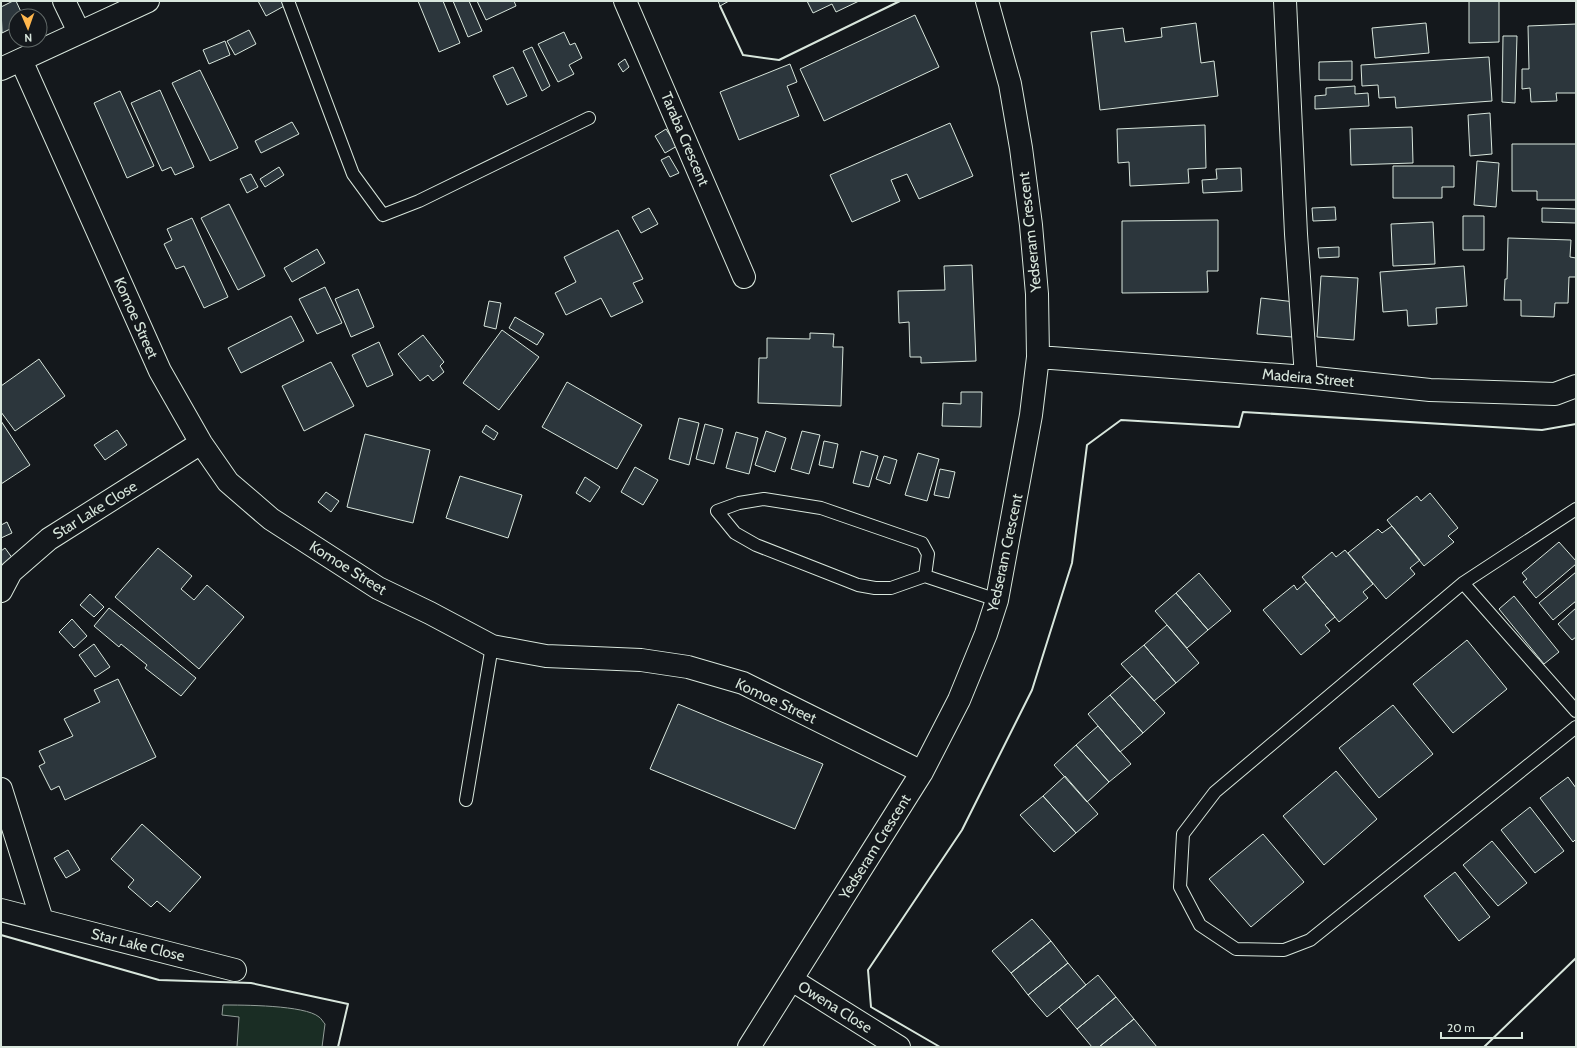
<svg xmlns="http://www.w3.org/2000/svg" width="1577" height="1048" font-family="Cabin,sans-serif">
<rect width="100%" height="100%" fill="#14181c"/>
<path fill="#1a2d24" stroke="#939e99" d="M223,1005c19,0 82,0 96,12 2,1 4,5 6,7l-3,23h-85l2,-30 -17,-2z"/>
<path fill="#2c363c" stroke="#d8e6dc" d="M13,1h3l6,13 -8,4 2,8 -14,7 -1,-26z
M258,1h26l2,4 -20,11z
M418,1h25l17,42 -21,9z
M453,1h16l13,30 -14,6z
M477,1h37l2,5 -30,14z
M718,1h11l-9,5z
M807,1h52l-23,11 -4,-8 -19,9z
M1469,1h30v41l-30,1z
M915,15l24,52 -115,54 -24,-52z
M1196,23l5,40 13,-2 4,35 -118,14 -9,-78 32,-4 2,14 37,-5 -1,-9z
M1426,23l3,30 -54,5 -3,-30z
M1576,24v69h-20l1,8 -26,1 -1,-14 -8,1v-20h7l-1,-43z
M249,30l7,14 -21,11 -8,-14z
M564,32l6,13 5,-2 7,15 -13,7 5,9 -16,8 -20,-38z
M1503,36h14l-2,67 -13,-1z
M225,41l5,14 -21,9 -6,-14z
M532,47l18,39 -8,5 -19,-40z
M1489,57l3,44 -96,7 -1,-11 -16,1 -1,-13 -16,1 -1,-21z
M625,59l4,8 -6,5 -5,-8z
M1352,61v19h-33v-18z
M790,64l7,18 -10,4 12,30 -60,24 -19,-48z
M513,67l14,29 -20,9 -14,-29z
M200,70l38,78 -28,13 -38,-78z
M1355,86v8l13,-1 1,13 -54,3v-13l11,-1v-7z
M160,90l34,77 -19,8 -4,-8 -9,4 -31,-68z
M120,91l34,75 -27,12 -33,-75z
M1490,113l2,41 -22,2 -2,-41z
M292,122l7,12 -38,19 -6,-12z
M950,123l23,53 -54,23 -12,-25 -16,6 9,21 -48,21 -22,-47z
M1205,125l1,43 -18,1 1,14 -59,3 -1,-24 -11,1 -1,-34z
M1412,127l1,36 -62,2 -1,-36z
M666,129l11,17 -12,7 -10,-17z
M1512,144h64v56h-39v-9h-25z
M669,156l10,17 -9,4 -9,-17z
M1477,161l22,2 -3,44 -22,-2z
M1393,166h61v21h-12v11h-49z
M279,167l5,8 -19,12 -5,-8z
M1241,168l1,23 -39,2 -1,-13 15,-1 -1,-10z
M251,174l7,13 -11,6 -7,-14z
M229,204l36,72 -27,14 -37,-72z
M1335,207l1,13 -23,1 -1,-13z
M649,208l9,16 -17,9 -9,-16z
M1542,208l34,1v14l-34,-1z
M1463,216h21v34h-21z
M192,218l36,79 -24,11 -20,-42 -8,3 -12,-25 8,-4 -5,-11z
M1218,220v51h-11l1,21 -86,1v-72z
M1433,222l2,42 -42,2 -2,-42z
M618,230l25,49 -10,4 10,19 -32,15 -10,-19 -35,17 -11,-22 21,-11 -12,-25z
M1508,238l63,2 -1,17 6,1v19h-7l-1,26h-13l-1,14 -33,-1v-16h-17l1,-21h2z
M1339,247v10l-20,1 -1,-10z
M317,249l8,14 -33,19 -8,-14z
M972,265l4,96 -55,2v-6h-11l-1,-35 -10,1 -1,-32 47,-1 -1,-24z
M1464,266l3,40 -31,2 1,16 -29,2 -1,-16 -24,2 -3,-40z
M1321,276l37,2 -4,62 -37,-3z
M325,287l17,36 -25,11 -18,-35z
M358,289l16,38 -23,10 -16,-38z
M1261,298l34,4 -3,35 -35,-3z
M489,301l12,2 -5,26 -12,-3z
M291,316l13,25 -63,32 -13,-25z
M515,317l29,17 -7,11 -28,-17z
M502,330l37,27 -40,53 -36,-27z
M810,333l24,1 -1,13h10l-2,59 -83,-3 1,-45h8v-20l43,1z
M423,335l21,27 -4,4 4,6 -11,9 -5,-6 -8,6 -22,-27z
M379,342l14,33 -26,12 -15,-32z
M39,359l26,37 -50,35 -14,-19v-26z
M331,362l23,44 -50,25 -22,-45z
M567,382l75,43 -25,44 -75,-42z
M961,392h21l-1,35 -39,-1 1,-23 18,1z
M679,418l20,5 -10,42 -20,-6z
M1,421l29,44 -29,19z
M705,424l18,5 -9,35 -18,-5z
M486,425l12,8 -4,7 -12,-8z
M117,430l10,15 -22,15 -11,-15z
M766,431l20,7 -11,34 -20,-7z
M802,431l18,4 -11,39 -18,-5z
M736,432l22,6 -9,36 -23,-6z
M365,434l65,16 -17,73 -66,-16z
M824,441l14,3 -5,24 -14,-3z
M861,451l17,5 -9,31 -16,-4z
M918,453l21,6 -12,42 -22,-6z
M884,456l13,4 -7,24 -14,-5z
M635,467l23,13 -15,25 -22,-13z
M940,469l15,3 -6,26 -15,-3z
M460,476l62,19 -14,43 -62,-20z
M585,477l15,10 -10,15 -14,-9z
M326,492l13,9 -8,11 -13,-10z
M1430,493l28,35 -10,8 6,6 -30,24 -37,-46 30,-24 4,5z
M7,522l5,11 -11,5v-13z
M1392,526l28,34 -10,8 5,6 -29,25 -38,-46 30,-24 4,4z
M1559,542l17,19v3l-40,34 -13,-16 4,-3 -5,-6z
M5,548l8,11 -12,10v-18z
M158,548l34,28 -11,13 13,11 13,-15 37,32 -45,52 -84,-72z
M1345,550l28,34 -10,8 5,6 -29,24 -37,-45 30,-25 4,5z
M1576,572v29l-23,19 -14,-17z
M1199,573l32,38 -23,19 -32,-37z
M1306,582l29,35 -10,8 5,6 -29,24 -38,-45 31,-25 3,5z
M1176,593l32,37 -21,18 -32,-37z
M90,594l14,13 -10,10 -14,-12z
M1514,596l45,56 -15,12 -45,-55z
M109,608l87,70 -15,18 -36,-28 2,-3 -26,-21 -2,3 -25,-21z
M1576,608v29l-4,3 -14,-16z
M72,619l15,17 -13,12 -15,-16z
M1167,625l32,38 -23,20 -32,-38z
M1467,640l40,49 -54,44 -40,-49z
M94,644l16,23 -15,10 -16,-22z
M1144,645l32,38 -22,18 -33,-37z
M1132,676l33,37 -22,20 -33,-38z
M118,679l38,78 -91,43 -6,-14 -8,4 -12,-24 6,-3 -6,-12 34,-15 -9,-17 36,-17 -6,-12z
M1110,695l33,38 -23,19 -32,-38z
M678,704l145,60 -28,65 -145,-60z
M1393,705l40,49 -54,44 -40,-50z
M1098,726l33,38 -22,18 -33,-37z
M1076,745l33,37 -22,20 -33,-37z
M1336,771l41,48 -53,46 -41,-49z
M1065,776l33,38 -22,19 -33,-37z
M1568,777l8,11v51l-3,3 -33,-44z
M1043,796l33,37 -22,19 -34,-37z
M1530,807l34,44 -29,22 -34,-43z
M142,824l59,53 -31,35 -13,-11 -6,6 -23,-20 6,-7 -23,-21z
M1263,834l41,48 -53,45 -42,-48z
M1492,841l35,42 -29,23 -35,-41z
M68,850l12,20 -14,8 -12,-20z
M1455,872l35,45 -31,24 -35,-45z
M1032,919l19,22 -40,32 -19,-22z
M1051,941l17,22 -40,32 -17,-22z
M1068,963l18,22 -39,32 -19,-22z
M1098,975l18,22 -39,32 -18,-22z
M1116,997l18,22 -35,28h-7l-15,-18z
M1134,1019l23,28h-58z"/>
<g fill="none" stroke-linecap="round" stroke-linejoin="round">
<defs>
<path id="service" d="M288,1l65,173 30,41 36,-14 170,-83
M1576,509l-113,74 -248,209 -32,42 -3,53 20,38 36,24 48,1 26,-10 266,-213
M925,576l3,-22 -6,-11 -101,-35 -57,-9 -25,4 -22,8 18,22 21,12 102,40 17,3h16l34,-12 72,24
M1463,583l113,128
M466,800l26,-154"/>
<path id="minor" d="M64,1l15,31
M625,1l119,276
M1285,1l11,233 10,143
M21,60l139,311 41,72 27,39 43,37 107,69 52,25 62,33 54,10 95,4 47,7 55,16 179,89
M1,69l147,-68
M1038,357l268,20 124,13 125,4 21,-8
M1,591l10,-19 38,-33 152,-96
M1,789l41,131
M1,910l234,60
M792,980l107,67
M749,1047l173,-275 37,-72 27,-66 11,-34 34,-185 7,-58 -1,-63 -6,-69 -10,-77 -11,-64 -23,-83"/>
</defs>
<use href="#service" stroke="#d8e6dc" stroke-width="14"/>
<use href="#minor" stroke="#d8e6dc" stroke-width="24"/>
<use href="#service" stroke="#14181c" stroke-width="12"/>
<use href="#minor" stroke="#14181c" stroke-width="22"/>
<path stroke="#d8e6dc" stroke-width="2" d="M720,6l23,49 36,5 121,-59
M1,935l158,45 92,3 97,21 -10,43
M940,1047l-69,-40 -3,-37 94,-140 70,-140 40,-127 15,-118 34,-25 118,7 4,-15 299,18 34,-6
M1484,1047l92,-89"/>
</g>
<g text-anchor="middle" stroke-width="3" stroke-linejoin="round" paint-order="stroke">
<g font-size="15" fill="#d8e6dc" stroke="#14181c">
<text transform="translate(685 139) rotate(67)" y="5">Taraba Crescent</text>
<text transform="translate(1030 232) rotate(-96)" y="5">Yedseram Crescent</text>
<text transform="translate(136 318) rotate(66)" y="5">Komoe Street</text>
<text transform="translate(1308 378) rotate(5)" y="5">Madeira Street</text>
<text transform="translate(95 510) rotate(-32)" y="5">Star Lake Close</text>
<text transform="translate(1005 553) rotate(-78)" y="5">Yedseram Crescent</text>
<text transform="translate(348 568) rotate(32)" y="5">Komoe Street</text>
<text transform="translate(776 701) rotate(25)" y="5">Komoe Street</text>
<text transform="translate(875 847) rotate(-58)" y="5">Yedseram Crescent</text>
<text transform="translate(138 945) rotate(14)" y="5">Star Lake Close</text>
<text transform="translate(835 1007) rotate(32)" y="5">Owena Close</text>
</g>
</g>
<rect width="1577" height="1048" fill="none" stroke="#d8e6dc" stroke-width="4"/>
<g transform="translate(28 28) rotate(178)"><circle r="19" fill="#14181c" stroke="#626a69"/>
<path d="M0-3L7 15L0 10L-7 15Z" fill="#ffb74d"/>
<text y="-6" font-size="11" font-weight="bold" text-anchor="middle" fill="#d8e6dc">N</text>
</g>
<path d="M1441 1032v6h81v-6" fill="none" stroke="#d8e6dc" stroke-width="2"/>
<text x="1447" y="1032" font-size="12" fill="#d8e6dc" stroke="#14181c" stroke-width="3" paint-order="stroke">20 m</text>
</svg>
